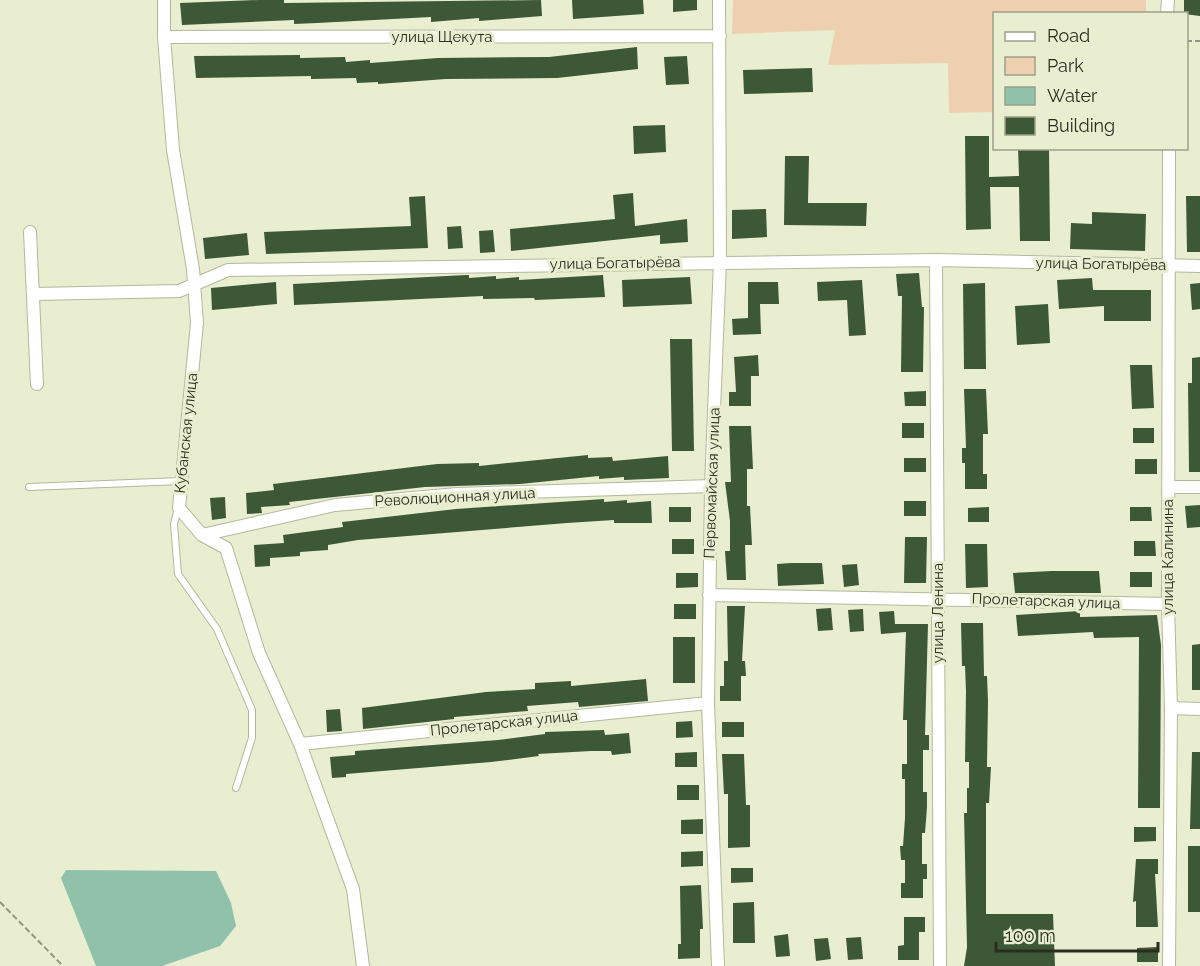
<svg xmlns="http://www.w3.org/2000/svg" width="1200" height="966" font-family="Raleway,sans-serif">
<rect width="100%" height="100%" fill="#e9eed0"/>
<path fill="#eecfb0" d="M733,0h413v13l-152,1v98l-45,1 -1,-50 -120,2 7,-35 -103,4z"/>
<path fill="#90c2ab" d="M66,870l150,1 15,32 5,23 -16,20 -58,20h-66l-35,-88z"/>
<path fill="#3d5837" d="M259,0h25v3l257,-3 1,16 -63,5v-3l-48,4v-5l-114,6 -23,1v-4l-112,5 -2,-22z
M572,0h71l1,14 -71,5z
M673,0h24v10l-24,2z
M1184,0h16v16l-16,-2z
M637,47l1,22 -81,9 -111,1 -68,5v-2l-21,1 -1,-5 -45,1v-3l-115,2 -2,-22 106,-1v3l45,-1 1,5 24,-2v3l68,-5 111,-1z
M687,56l2,28 -23,1 -2,-28z
M812,68l1,24 -69,2 -1,-24z
M665,125l1,27 -32,2 -1,-28z
M965,136h24v41l30,-1 -1,-28h31l1,93h-30l-1,-54h-29l1,42 -25,1z
M785,156h24l-1,47h59l-1,23 -82,-1z
M633,193l2,33 52,-7 1,23 -28,2v-9l-149,16 -1,-22 105,-10 -2,-24z
M425,196l3,52 -162,6 -2,-22 147,-6 -2,-29z
M1186,196h14v56h-13z
M766,209l1,28 -35,2v-29z
M1092,212l54,2 -1,37 -75,-2 1,-26 21,1z
M461,226l2,22 -15,1 -1,-22z
M493,230l2,22 -15,1 -1,-22z
M247,233l2,22 -44,4 -2,-21z
M919,273l3,34h2l-1,65h-22l1,-76h-4l-2,-22z
M466,275h3v3l27,-2v3l23,-2v3l84,-5 2,22 -70,3 -1,-2 -51,1v-3l-189,9 -1,-21z
M690,277l2,27 -69,3 -1,-27z
M1092,278l1,12h58v31h-47v-15l-45,3 -2,-29z
M862,280l4,55 -17,1 -2,-36 -29,1 -1,-19z
M276,282l1,22 -65,6 -1,-22z
M748,282h30l1,22h-19l1,30 -28,1 -1,-16 16,-1z
M985,283l1,86h-22l-1,-85z
M1200,283v26l-8,1 -2,-26z
M1048,304l2,39 -33,2 -2,-39z
M670,339h22l2,112h-22z
M758,355l1,21h-8v30h-22v-14h7l-2,-35z
M1200,357v115h-11l-1,-89h4v-25z
M1130,365h22l2,43 -22,1z
M964,389h22l2,45h-5v40h4v15h-22v-26h-3v-15h4z
M926,391v15h-21l-1,-14z
M902,423h22v15h-22z
M729,426h22l2,43h-6v37h3l2,39h-7l1,35h-19l-2,-29h5v-30l-5,-39h6z
M1133,428h21v15h-21z
M588,455v3l24,-1 1,4 55,-5 1,22 -45,2v-3l-25,2v-3l-79,8 -95,3 -136,15 1,3 -29,2 1,6 -15,1 -1,-21 28,-3 -1,-6 164,-20 42,-1v3z
M904,458h22v14h-22z
M1135,459h22v15h-22z
M225,497l1,21 -14,2 -2,-22z
M604,499v3l23,-2v3l24,-2 1,22h-38v-3l-47,3 -209,17 -30,5v5l-28,2v4l-30,2v8l-15,1 -1,-22 30,-2 -1,-8 60,-8 -1,-5 114,-13z
M904,501h22v15h-22z
M1200,505v22l-13,1 -2,-22z
M669,507h22v15h-22z
M989,507v15h-21v-14z
M1130,507h21l1,14h-22z
M905,537h22l-1,46h-22z
M672,539h22v15h-22z
M1134,541h21l1,15h-22z
M965,544h22l1,43 -22,1z
M791,563h31l2,21 -46,2 -1,-22z
M857,564l2,21 -15,2 -2,-22z
M1052,571h47l2,22h-86l-2,-20z
M1130,572h22v15h-22z
M676,573h22v14l-22,1z
M674,604h22v15h-22z
M727,606h18l-3,55h3l1,15h-5v25h-21v-15h4v-25h4z
M831,608l2,22 -15,1 -2,-22z
M863,609l1,22 -14,1 -2,-22z
M894,611l1,13h33l-3,111h4v15h-6v42h4v15l-2,26h-3v31h5v15h-4v19h-22v-15h4v-23h-4l-1,-14h3l2,-28v-39h-3v-15h5v-44h-4l3,-88 -25,2 -2,-22z
M1080,611v6l77,-2 4,30 -1,163h-22l1,-171 -45,1 -1,-6 -75,4 -2,-21z
M961,623h22l1,53h3l1,25 -1,66h4l-2,36h-3v111h67l2,52h-91l3,-19 -3,-134h3v-25h2v-26h-4l1,-71 -1,-25h-3z
M673,637h22v46h-22z
M1200,644v46h-8v-45z
M646,679l2,22 -69,6 -1,-5 -51,4 1,5 -74,6v2l-91,10 -1,-21 124,-16 49,-3v-6l36,-2v5z
M340,709l2,22 -15,1 -1,-22z
M692,721l1,16 -17,1v-16z
M722,722h22v15h-22z
M604,730l1,5 24,-2 2,20 -19,2 -1,-4h-20l-53,3 1,2 -48,6 -145,12v3l-14,1 -2,-21 25,-2v-4l143,-11 47,-6v-2z
M697,752v15h-22v-14z
M1192,752h8v77h-10z
M722,754h22l2,51h4v42l-22,1v-54h-4z
M677,785h22v15h-22z
M703,819v15h-22v-14z
M1134,827h22v14l-22,1z
M1188,846h12v66h-12z
M703,851v15l-22,1v-15z
M1136,859h22v15h-3l3,53h-22v-26l-3,1z
M731,868h22v14l-22,1z
M701,885l2,44h-3v29l-22,1v-15h3l-1,-58z
M754,902l1,41h-22v-40z
M904,917h21v15h-6v28h-21v-14l6,-1z
M788,934l2,22 -14,1 -2,-21z
M861,937l2,22 -15,1 -2,-22z
M828,938l3,21 -15,2 -2,-22z
M1158,947v15h-21v-14z"/>
<g fill="none" stroke-linecap="round" stroke-linejoin="round">
<defs>
<path id="lane" d="M29,487l152,-6
M178,508l-4,16 4,50 39,55 35,81v28l-16,50"/>
<path id="street" d="M164,0v37l9,113 20,119 4,54 -18,185 23,27 24,13 33,105 41,91 53,145 10,77
M1167,14l1,-14
M164,37l556,-1
M1169,148l-1,456 3,104 -2,258
M30,232l7,152
M936,260l4,706
M35,294l144,-3 49,-21 708,-10 264,6
M1168,487h32
M202,535l133,-30 122,-11 254,-8
M709,595l459,9
M1171,708l29,1
M300,744l408,-41
M718,966l-10,-263 3,-217 9,-225 -1,-261"/>
</defs>
<use href="#lane" stroke="#b3b89c" stroke-width="8"/>
<use href="#street" stroke="#b3b89c" stroke-width="14"/>
<path stroke="#929580" stroke-width="2" stroke-dasharray="6 3" stroke-linecap="butt" d="M1186,41h14
M0,902l63,64"/>
<use href="#lane" stroke="#fff" stroke-width="6"/>
<use href="#street" stroke="#fff" stroke-width="12"/>
</g>
<g text-anchor="middle" stroke-width="6" stroke-linejoin="round" paint-order="stroke">
<g font-size="15" fill="#2a2c21" stroke="#e9eed0">
<text x="442" y="42">улица Щекута</text>
<text transform="translate(615 263) rotate(-1)" y="5">улица Богатырёва</text>
<text transform="translate(1101 264) rotate(1)" y="5">улица Богатырёва</text>
<text transform="translate(186 433) rotate(-84)" y="5">Кубанская улица</text>
<text transform="translate(712 483) rotate(-88)" y="5">Первомайская улица</text>
<text transform="translate(455 497) rotate(-3)" y="5">Революционная улица</text>
<text transform="translate(1168 557) rotate(-90)" y="5">улица Калинина</text>
<text transform="translate(1046 601) rotate(2)" y="5">Пролетарская улица</text>
<text transform="translate(938 613) rotate(-90)" y="5">улица Ленина</text>
<text transform="translate(504 723) rotate(-6)" y="5">Пролетарская улица</text>
</g>
</g>
<rect x="993" y="12" width="195" height="138" fill="#e9eed0" stroke="#9da08a" stroke-width="1.5"/>
<rect x="1005" y="32" width="30" height="9" fill="#ffffff" stroke="#9da08a" stroke-width="1.5"/>
<text x="1047" y="42" font-size="18" fill="#2a2c21">Road</text>
<rect x="1005" y="57" width="30" height="18" fill="#eecfb0" stroke="#9da08a" stroke-width="1.5"/>
<text x="1047" y="72" font-size="18" fill="#2a2c21">Park</text>
<rect x="1005" y="87" width="30" height="18" fill="#90c2ab" stroke="#9da08a" stroke-width="1.5"/>
<text x="1047" y="102" font-size="18" fill="#2a2c21">Water</text>
<rect x="1005" y="117" width="30" height="18" fill="#3d5837" stroke="#9da08a" stroke-width="1.5"/>
<text x="1047" y="132" font-size="18" fill="#2a2c21">Building</text>
<path d="M996 942v9h162v-9" fill="none" stroke="#2a2c21" stroke-width="3"/>
<text x="1005" y="942" font-size="18" fill="#2a2c21" stroke="#e9eed0" stroke-width="4.5" paint-order="stroke">100 m</text>
</svg>
